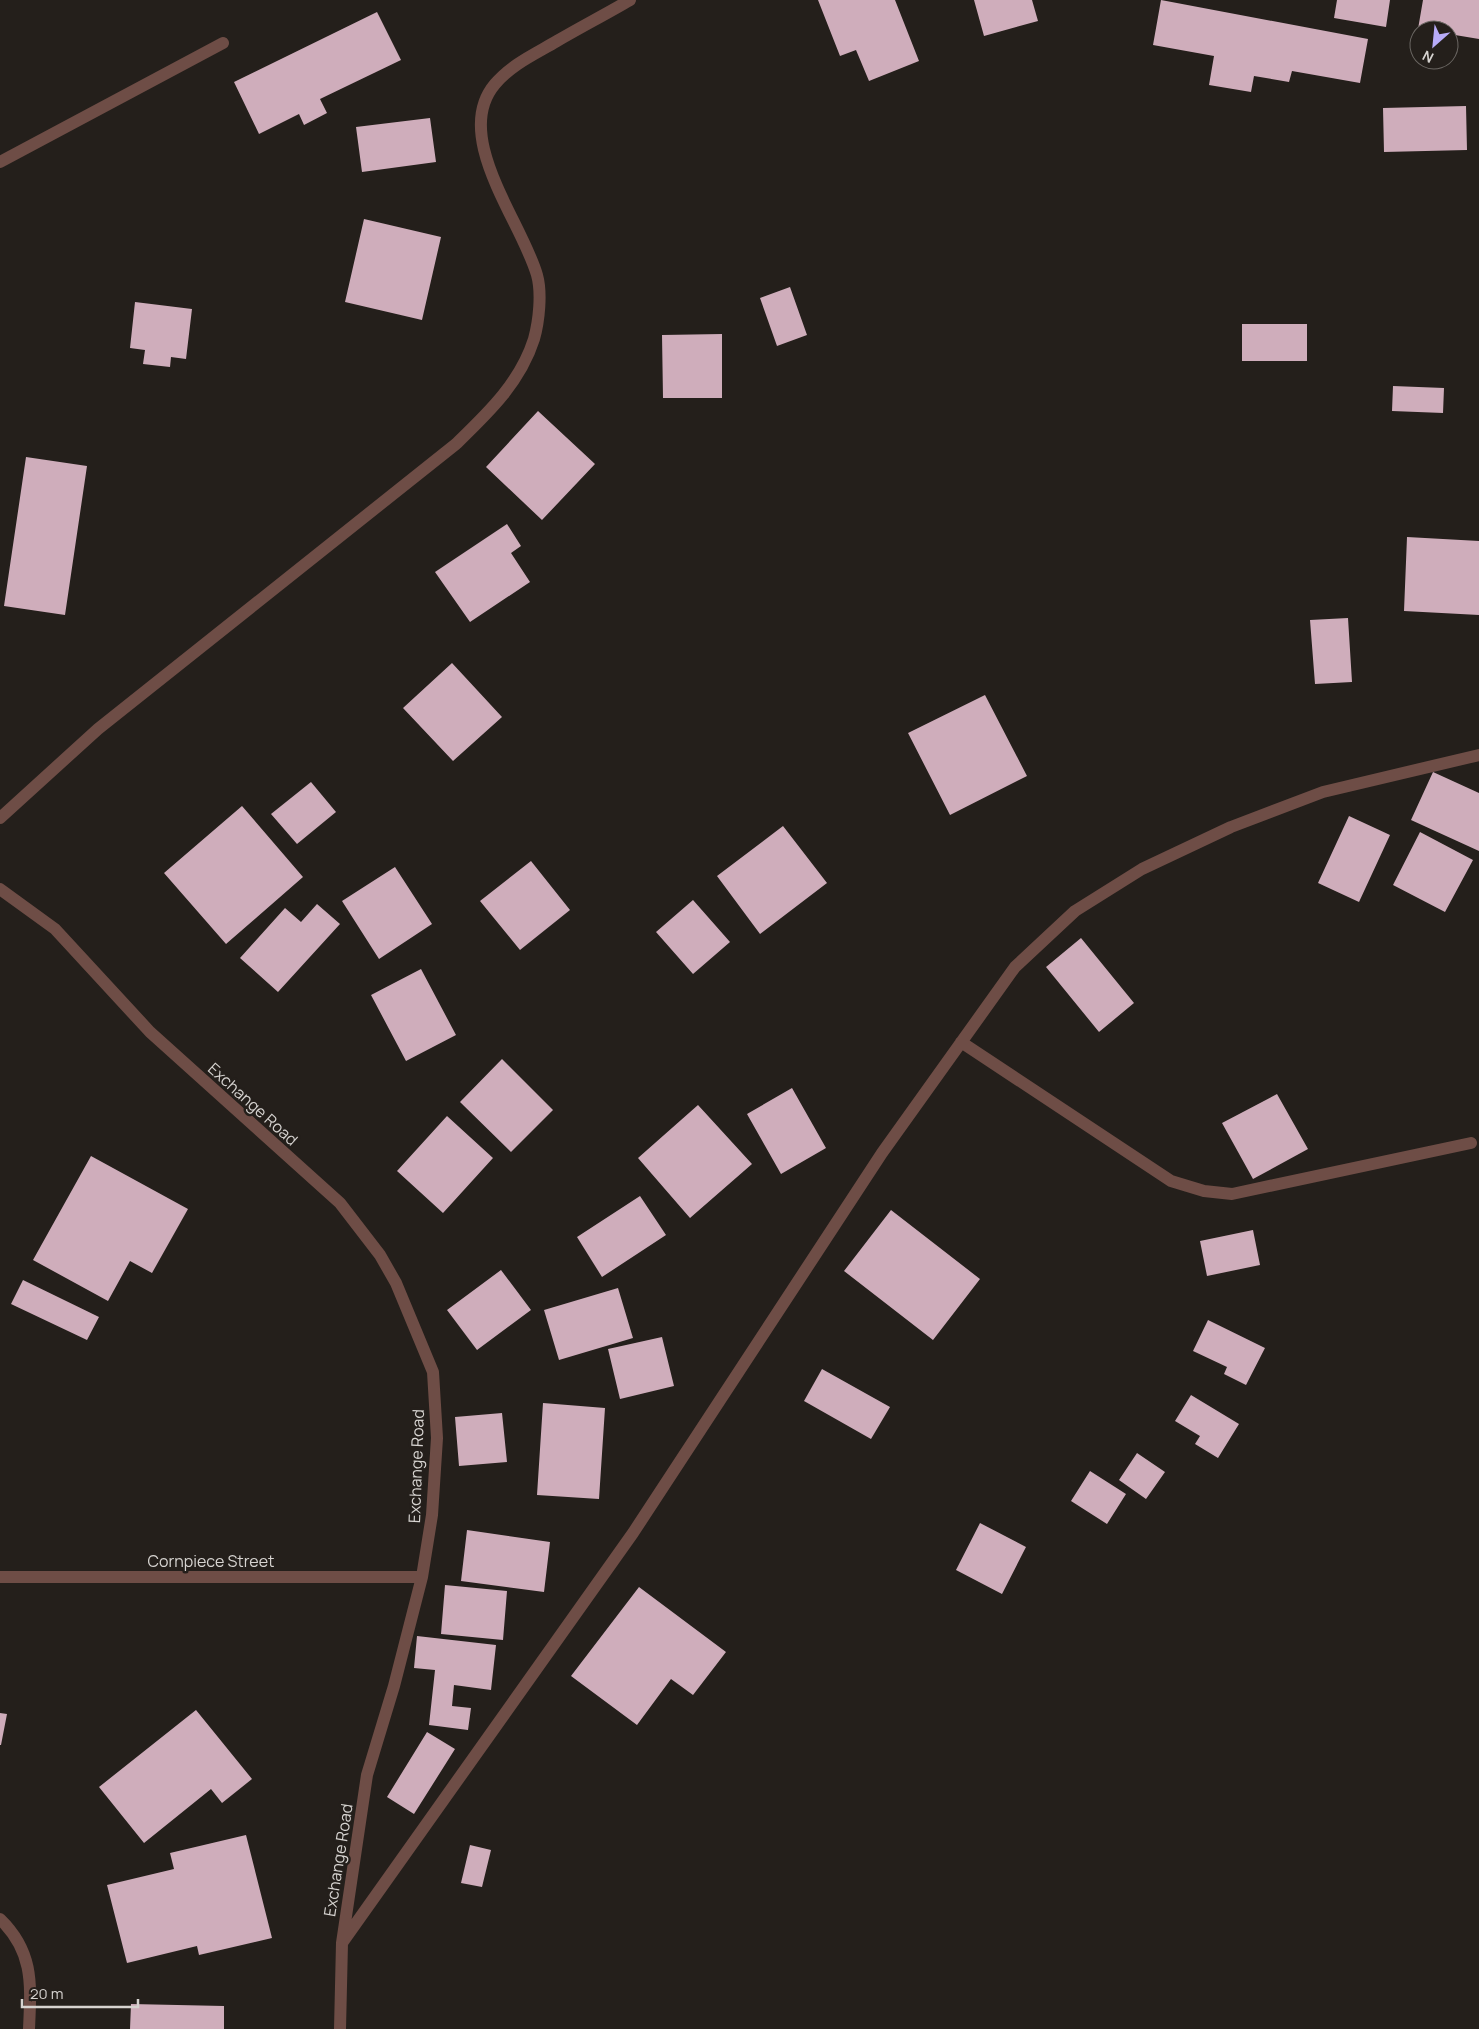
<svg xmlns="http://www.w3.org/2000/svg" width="1479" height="2029" font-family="Manrope,sans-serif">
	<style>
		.building { fill: #cfadbb }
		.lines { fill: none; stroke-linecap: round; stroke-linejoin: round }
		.minor { stroke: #6e4d46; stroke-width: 12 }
		.labels { text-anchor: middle; stroke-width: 5; stroke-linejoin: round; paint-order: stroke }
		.street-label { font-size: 16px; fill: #d6d3d0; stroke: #241f1b }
	</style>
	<rect width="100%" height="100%" fill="#241f1b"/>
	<path class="building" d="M818 0H895L919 61 869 81 856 50 840 56Z
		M974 0H1032L1038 21 984 36Z
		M1161 0 1368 39 1360 83 1292 71 1289 82 1254 76 1251 92 1209 85 1214 56 1153 45Z
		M1337 0H1390L1386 27 1334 18Z
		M1423 0H1479V39L1449 34V30L1418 29Z
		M377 12 401 60 320 99 327 113 304 125 299 114 259 134 234 82Z
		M1466 106 1467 150 1384 152 1383 108Z
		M430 118 436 162 362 172 356 127Z
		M364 219 441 237 422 320 345 302Z
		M790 287 807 335 777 346 760 298Z
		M135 302 192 309 186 359 171 357 170 367 143 364 145 350 130 348Z
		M1242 324H1307V361H1242Z
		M722 334V398H663L662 335Z
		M1393 386 1444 388 1443 413 1392 411Z
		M538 411 595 464 542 520 486 467Z
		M26 457 87 466 65 615 4 606Z
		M507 524 521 546 511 553 530 582 470 622 435 572Z
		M1407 537 1479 541V615L1404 611Z
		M1348 618 1352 682 1315 684 1310 620Z
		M452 663 502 717 453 761 403 708Z
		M985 695 1027 776 950 815 908 733Z
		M1433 772 1479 793V851L1411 820Z
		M311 782 336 812 297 844 271 814Z
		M242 806 303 877 226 944 164 873Z
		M1349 816 1390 835 1359 902 1318 883Z
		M783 826 827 883 760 934 717 876Z
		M1420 832 1473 860 1445 912 1393 885Z
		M531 861 570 910 520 950 480 901Z
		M395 867 432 924 379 959 342 901Z
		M693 900 730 942 693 974 656 932Z
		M317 904 340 924 278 992 240 958 285 908 301 922Z
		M1081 938 1134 1003 1099 1032 1046 967Z
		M421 969 456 1035 406 1061 371 995Z
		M502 1059 553 1110 511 1152 460 1102Z
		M792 1088 826 1148 781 1174 747 1114Z
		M1277 1094 1308 1149 1253 1179 1222 1123Z
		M698 1105 752 1164 690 1218 638 1158Z
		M447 1116 493 1158 443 1213 397 1171Z
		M91 1156 188 1209 152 1273 130 1261 108 1301 33 1260Z
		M640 1196 666 1235 602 1277 577 1237Z
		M891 1210 980 1279 933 1340 844 1271Z
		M1253 1230 1260 1265 1207 1276 1200 1241Z
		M501 1270 531 1310 477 1350 447 1310Z
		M23 1280 99 1317 87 1340 11 1304Z
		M618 1288 633 1338 559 1360 544 1310Z
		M1208 1320 1265 1348 1246 1385 1224 1374 1227 1367 1193 1351Z
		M662 1337 674 1386 620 1399 608 1349Z
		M822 1369 890 1407 871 1439 804 1401Z
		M1191 1395 1239 1424 1218 1458 1195 1444 1200 1436 1175 1421Z
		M543 1403 605 1408 599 1499 537 1495Z
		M502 1413 507 1462 459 1466 455 1417Z
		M1137 1453 1165 1472 1146 1499 1119 1480Z
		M1090 1471 1126 1494 1107 1524 1071 1501Z
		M980 1523 1026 1547 1002 1594 956 1570Z
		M467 1530 550 1542 544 1592 461 1581Z
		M445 1585 507 1591 503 1640 441 1634Z
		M639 1587 726 1652 693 1695 671 1679 637 1725 571 1676Z
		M417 1636 496 1645 491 1690 454 1685 452 1706 471 1708 468 1730 429 1725 435 1670 414 1668Z
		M196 1710 252 1779 222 1803 211 1789 144 1843 99 1787Z
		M0 1713 7 1714 1 1745H0Z
		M427 1732 455 1749 414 1814 387 1797Z
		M246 1835 272 1938 199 1955 197 1946 127 1963 107 1885 174 1869 170 1853Z
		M470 1845 491 1850 482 1887 461 1883Z
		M131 2004 224 2006V2029H130Z"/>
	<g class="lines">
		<path class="minor" d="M0 162 223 43
			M0 818 98 729 456 444C488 413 520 383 534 339 539 321 542 293 537 275 522 222 451 136 495 84 512 64 535 54 557 41 581 27 606 14 630 0
			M0 889 55 929 150 1032 340 1203 380 1255 396 1283 433 1372 437 1438 432 1515 422 1577 394 1686 367 1775 342 1943 340 2029
			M961 1042 1171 1181 1204 1191 1232 1194 1471 1143
			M0 1577H422
			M0 1919C34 1952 31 1984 29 2029
			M342 1943 633 1533 882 1153 1015 967 1075 911 1142 869 1231 827 1323 792 1479 755"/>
	</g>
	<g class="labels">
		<g class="street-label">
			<text transform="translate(253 1104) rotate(42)" y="6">Exchange Road</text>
			<text transform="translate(416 1466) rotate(-88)" y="6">Exchange Road</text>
			<text x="211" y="1567">Cornpiece Street</text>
			<text transform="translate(338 1860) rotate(-81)" y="6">Exchange Road</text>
		</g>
	</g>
	<g transform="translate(1434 45) rotate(207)"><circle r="24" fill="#241f1b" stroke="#6b6763"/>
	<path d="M0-4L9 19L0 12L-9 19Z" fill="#b7abf8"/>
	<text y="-8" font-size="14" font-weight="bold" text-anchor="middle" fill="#d6d3d0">N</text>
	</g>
	<path d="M22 1999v8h116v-8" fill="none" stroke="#d6d3d0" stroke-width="2.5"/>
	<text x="30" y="1999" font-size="15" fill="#d6d3d0" stroke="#241f1b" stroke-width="4" paint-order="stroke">20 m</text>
</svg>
